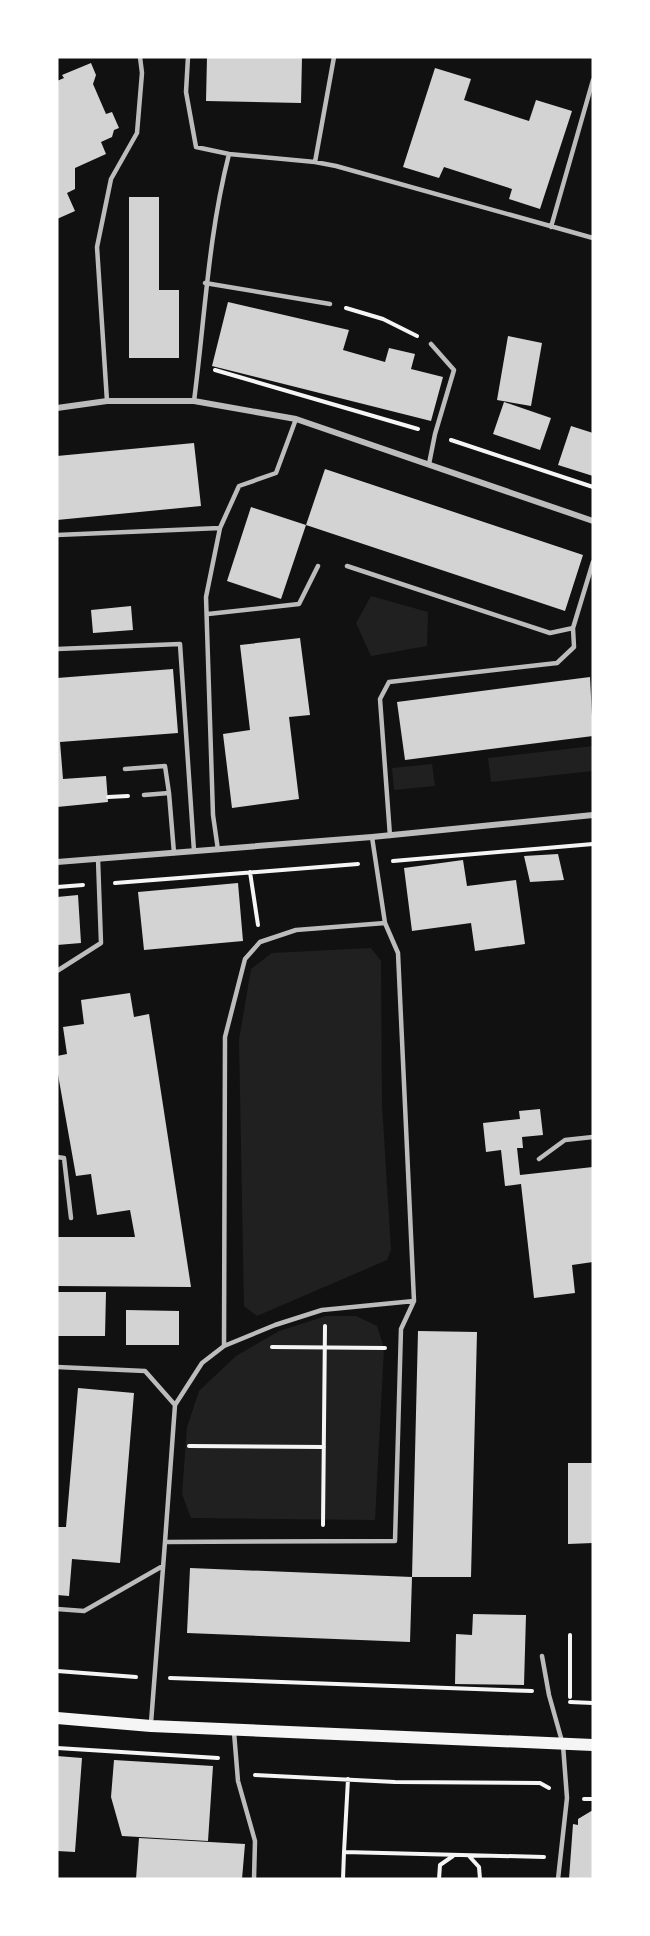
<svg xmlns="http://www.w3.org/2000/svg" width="650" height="1936" font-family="'IBM Plex Sans',sans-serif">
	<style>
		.green { fill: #202020 }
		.building { fill: #d3d3d3 }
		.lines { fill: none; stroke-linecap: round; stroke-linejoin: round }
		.path { stroke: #f5f5f5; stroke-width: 4 }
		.service { stroke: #bcbcbc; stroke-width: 4.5 }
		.minor { stroke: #bcbcbc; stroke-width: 6 }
		.secondary { stroke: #f5f5f5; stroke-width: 12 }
	</style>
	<rect width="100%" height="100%" fill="#111"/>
	<path class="green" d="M371 596 428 612 427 646 371 656 356 623Z
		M593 746V771L491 782 488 758Z
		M432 764 435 786 394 790 392 768Z
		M371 948 381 961 382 1104 391 1250 387 1260 257 1316 244 1306 239 1040 251 969 272 953Z
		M326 1316H356L377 1326 384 1348 375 1520 191 1518 182 1494 187 1427 199 1391 236 1356 279 1331Z"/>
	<path class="building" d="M207 57H302L301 103 206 101Z
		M91 63 96 75 93 84 106 114 112 112 119 128 114 130 112 137 101 142 106 154 75 168V189L67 193 75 211 57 219V81L64 78 62 75Z
		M435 68 471 79 464 100 529 121 536 100 572 111 540 209 509 199 512 189 444 167 439 178 403 167Z
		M129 197H159V290H179V358H129Z
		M228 302 349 330 343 350 385 362 389 348 415 354 411 369 443 377 431 421 212 366Z
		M508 336 542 343 531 406 497 400Z
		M504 402 551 418 540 450 493 434Z
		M571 426 593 433V476L558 465Z
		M194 443 201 506 57 520V456Z
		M325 469 583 555 565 611 306 525 281 599 227 581 251 507 306 525Z
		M131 606 133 630 93 633 91 610Z
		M300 638 310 715 289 717 299 799 232 808 223 734 250 730 240 645Z
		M173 669 178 733 60 742 63 779 106 776 108 802 57 807V678Z
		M590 677 593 736 405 760 397 702Z
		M558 854 564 880 530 882 524 856Z
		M463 860 467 886 516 880 525 944 475 951 471 923 412 931 404 868Z
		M238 883 243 941 144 950 138 892Z
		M78 895 81 943 57 945V897Z
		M130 993 134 1017 149 1014 191 1287 57 1286V1237H135L130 1210 97 1215 91 1174 76 1176 57 1069V1056L67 1054 63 1027 84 1024 81 1000Z
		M540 1109 543 1135 522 1137 523 1148H517L520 1175 593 1167V1262L572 1265 575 1293 534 1298 521 1184 505 1186 501 1150 486 1152 483 1123 520 1119 519 1111Z
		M57 1292H106L105 1336H57Z
		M126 1310 179 1311V1345H126Z
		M418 1331 477 1332 471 1577H412L410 1642 187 1633 190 1568 412 1577Z
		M78 1388 134 1393 120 1563 72 1559 69 1596 57 1595V1527H66Z
		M568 1463H593V1543L568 1544Z
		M473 1614 526 1615 524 1685 455 1684 456 1634 472 1635Z
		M57 1756 82 1758 75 1852 57 1851Z
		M114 1760 213 1766 208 1841 122 1836 111 1797Z
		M593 1810V1879H569L573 1824 578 1825V1819Z
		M139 1838 245 1844 242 1879H136Z"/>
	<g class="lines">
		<path class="path" d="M346 308 383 319 417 336
			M215 370 418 429
			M451 440 593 487
			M108 797 128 796
			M393 861 593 844
			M250 872 258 925
			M115 883 358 864
			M57 887 83 885
			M272 1347 385 1348
			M189 1446 324 1447
			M323 1525 325 1326
			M57 1671 136 1677
			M170 1678 532 1691
			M570 1697V1635
			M570 1702 593 1703
			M57 1748 218 1758
			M255 1775 395 1782 540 1783 549 1788
			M584 1799H593
			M344 1852 348 1779
			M469 1856 479 1867 480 1879
			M343 1879 344 1852 544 1857
			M439 1879 440 1865 453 1856"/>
		<path class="service" d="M188 57 186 92 196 147 229 154
			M315 162 334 57
			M551 227 593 80
			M205 283 330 304
			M107 401 97 247 111 179 137 133 142 73 140 57
			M194 401C205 317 208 237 229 154L315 162 336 166 593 238
			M429 464 435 434 454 370 431 344
			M57 535 220 528
			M347 566 550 633 573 628 593 562
			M208 614 299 604 318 566
			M57 649 180 644 194 851
			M125 769 165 766 169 793
			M144 795 169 793 174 853
			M390 836 380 699 389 682 557 663 574 647 573 628
			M218 850 213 815 206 597 220 528 239 486 276 473 296 419
			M57 971 101 943 98 859
			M57 1157 64 1158 71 1218
			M539 1159 565 1140 593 1137
			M224 1346 225 1037 245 959 260 942 296 930 385 923
			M57 1367 145 1371 175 1405 165 1542
			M175 1405 202 1363 224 1346 275 1325 322 1310 414 1301
			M57 1609 84 1611 161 1567
			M542 1656 549 1695 563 1745 567 1798 558 1879
			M151 1723 165 1542 395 1541 401 1329 414 1301 398 953 385 923 372 837
			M234 1732 238 1781 255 1841 254 1879"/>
		<path class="minor" d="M57 408 107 401H194L296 419 593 521
			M57 862 372 837 593 815"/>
		<path class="secondary" d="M57 1718 151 1726 593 1745"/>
	</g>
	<rect width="650" height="1936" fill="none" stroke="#ffffff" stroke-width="117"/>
</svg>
